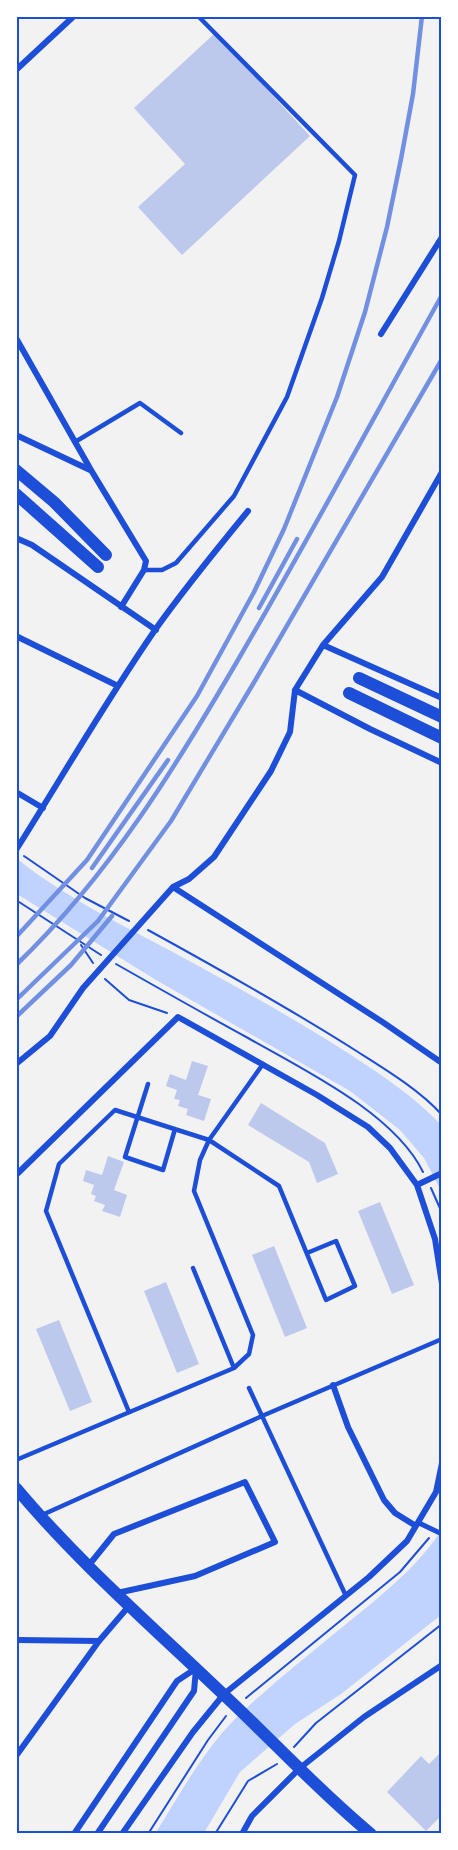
<svg xmlns="http://www.w3.org/2000/svg" width="458" height="1850" font-family="Roboto,sans-serif">
	<style>
		.water { fill: #bfd3fe }
		.building { fill: #bdc9ec }
		.lines { fill: none; stroke-linecap: round; stroke-linejoin: round }
		.path { stroke: #1d4ed8; stroke-width: 2 }
		.service { stroke: #1d4ed8; stroke-width: 4.5 }
		.pedestrian { stroke: #1d4ed8; stroke-width: 5 }
		.minor { stroke: #1d4ed8; stroke-width: 6 }
		.secondary { stroke: #1d4ed8; stroke-width: 12 }
		.rail { stroke: #7290e2; stroke-width: 4.5 }
		.neatline { fill: none; stroke: #1d4ed8; stroke-width: 2 }
	</style>
	<rect width="100%" height="100%" fill="#f2f2f2"/>
	<path class="water" d="M16 858C62 895 116 922 169 950 230 983 292 1017 351 1055 383 1076 415 1097 441 1125V1191L424 1158 400 1130 350 1091 156 980 17 894Z
		M441 1531V1615L341 1694 295 1724 240 1772 204 1833 155 1834C180 1794 203 1751 236 1718 269 1686 305 1658 340 1629 377 1599 414 1571 441 1531Z"/>
	<path class="building" d="M215 33 310 136 182 255 138 207 185 164 134 108Z
		M192 1061 208 1066 198 1095 211 1099 204 1121 186 1115 188 1109 178 1106 180 1100 174 1099 177 1090 166 1086 170 1074 186 1080Z
		M261 1103 325 1143 338 1174 317 1183 309 1162 248 1125Z
		M108 1156 124 1162 114 1190 127 1195 120 1217 102 1211 105 1205 94 1201 96 1196 91 1194 94 1185 83 1181 86 1170 102 1175Z
		M380 1202 414 1285 392 1294 358 1211Z
		M274 1246 307 1328 285 1337 252 1255Z
		M166 1282 199 1364 177 1373 144 1291Z
		M59 1320 92 1402 70 1411 36 1329Z
		M442 1751V1815L426 1831 387 1792 421 1756 429 1764Z"/>
	<g class="lines">
		<path class="path" d="M24 856 85 898 129 921
			M16 900 101 955
			M148 930C219 969 289 1008 358 1052 385 1069 421 1091 442 1115
			M81 945 93 963
			M116 964C160 989 204 1014 248 1038 304 1070 394 1113 423 1172
			M105 979 129 1000 167 1013
			M431 1188 442 1213
			M246 1698 400 1572 429 1538
			M294 1747 316 1723 442 1624
			M148 1834 208 1740 226 1716
			M215 1834 248 1781 277 1764"/>
		<path class="service" d="M75 442 140 403 181 433
			M144 570H162L176 563 234 496 287 397 322 298 339 241 355 175 198 16
			M148 1084 125 1157 163 1170 175 1129
			M193 1268 234 1368
			M249 1388 346 1596
			M129 1412 46 1211 59 1164 115 1110 209 1140 279 1186 326 1300 355 1286 336 1241 307 1253
			M16 1460 234 1368 249 1354 253 1335 194 1191 200 1160 209 1140 263 1064
			M42 1515 262 1416 442 1339"/>
		<path class="pedestrian" d="M419 1523 442 1534"/>
		<path class="minor" d="M16 70 74 16
			M381 334 442 237
			M16 338 91 470 146 561 144 570 121 607
			M16 435 90 470
			M16 538 32 545 156 630
			M16 636 118 686
			M323 645 442 698
			M295 690 370 729 442 763
			M16 792 43 808
			M16 850C62 777 106 701 155 630 184 589 216 550 248 511
			M173 887 384 1023 442 1063
			M16 1064 50 1036 83 988 173 887 189 879 214 857 271 771 290 732 295 690 323 645 382 577 442 472
			M16 1175 178 1017 317 1095 368 1127 390 1148 417 1185 435 1239 442 1284
			M417 1185 442 1173
			M333 1385 348 1427 384 1500 395 1513 416 1526
			M89 1565 114 1534 245 1482 275 1542 195 1576 117 1593
			M16 1640 99 1641
			M16 1756 99 1641 129 1606
			M74 1834 177 1681 195 1669
			M97 1834 194 1691 196 1669
			M122 1834 193 1732 224 1694 369 1577 407 1541 436 1492 442 1463
			M242 1834 252 1816 300 1768 364 1717 442 1665"/>
		<path class="secondary" d="M16 470 54 502 106 555
			M16 494 98 567
			M359 678 442 717
			M349 693 442 738
			M16 1488C79 1563 154 1628 224 1695 273 1741 319 1791 371 1834"/>
		<path class="rail" d="M259 608 297 539
			M92 868 168 760
			M16 937 87 860 197 696 254 592 284 529 337 397 365 312 387 227 401 159 413 94 422 16
			M16 965C110 875 177 765 242 653 311 535 375 415 442 295
			M16 1000 98 921 171 821 256 679 442 359
			M16 1017 71 965 112 916"/>
	</g>
	<rect width="458" height="1850" fill="none" stroke="#ffffff" stroke-width="36"/>
	<rect x="18" y="18" width="422" height="1814" class="neatline"/>
</svg>
